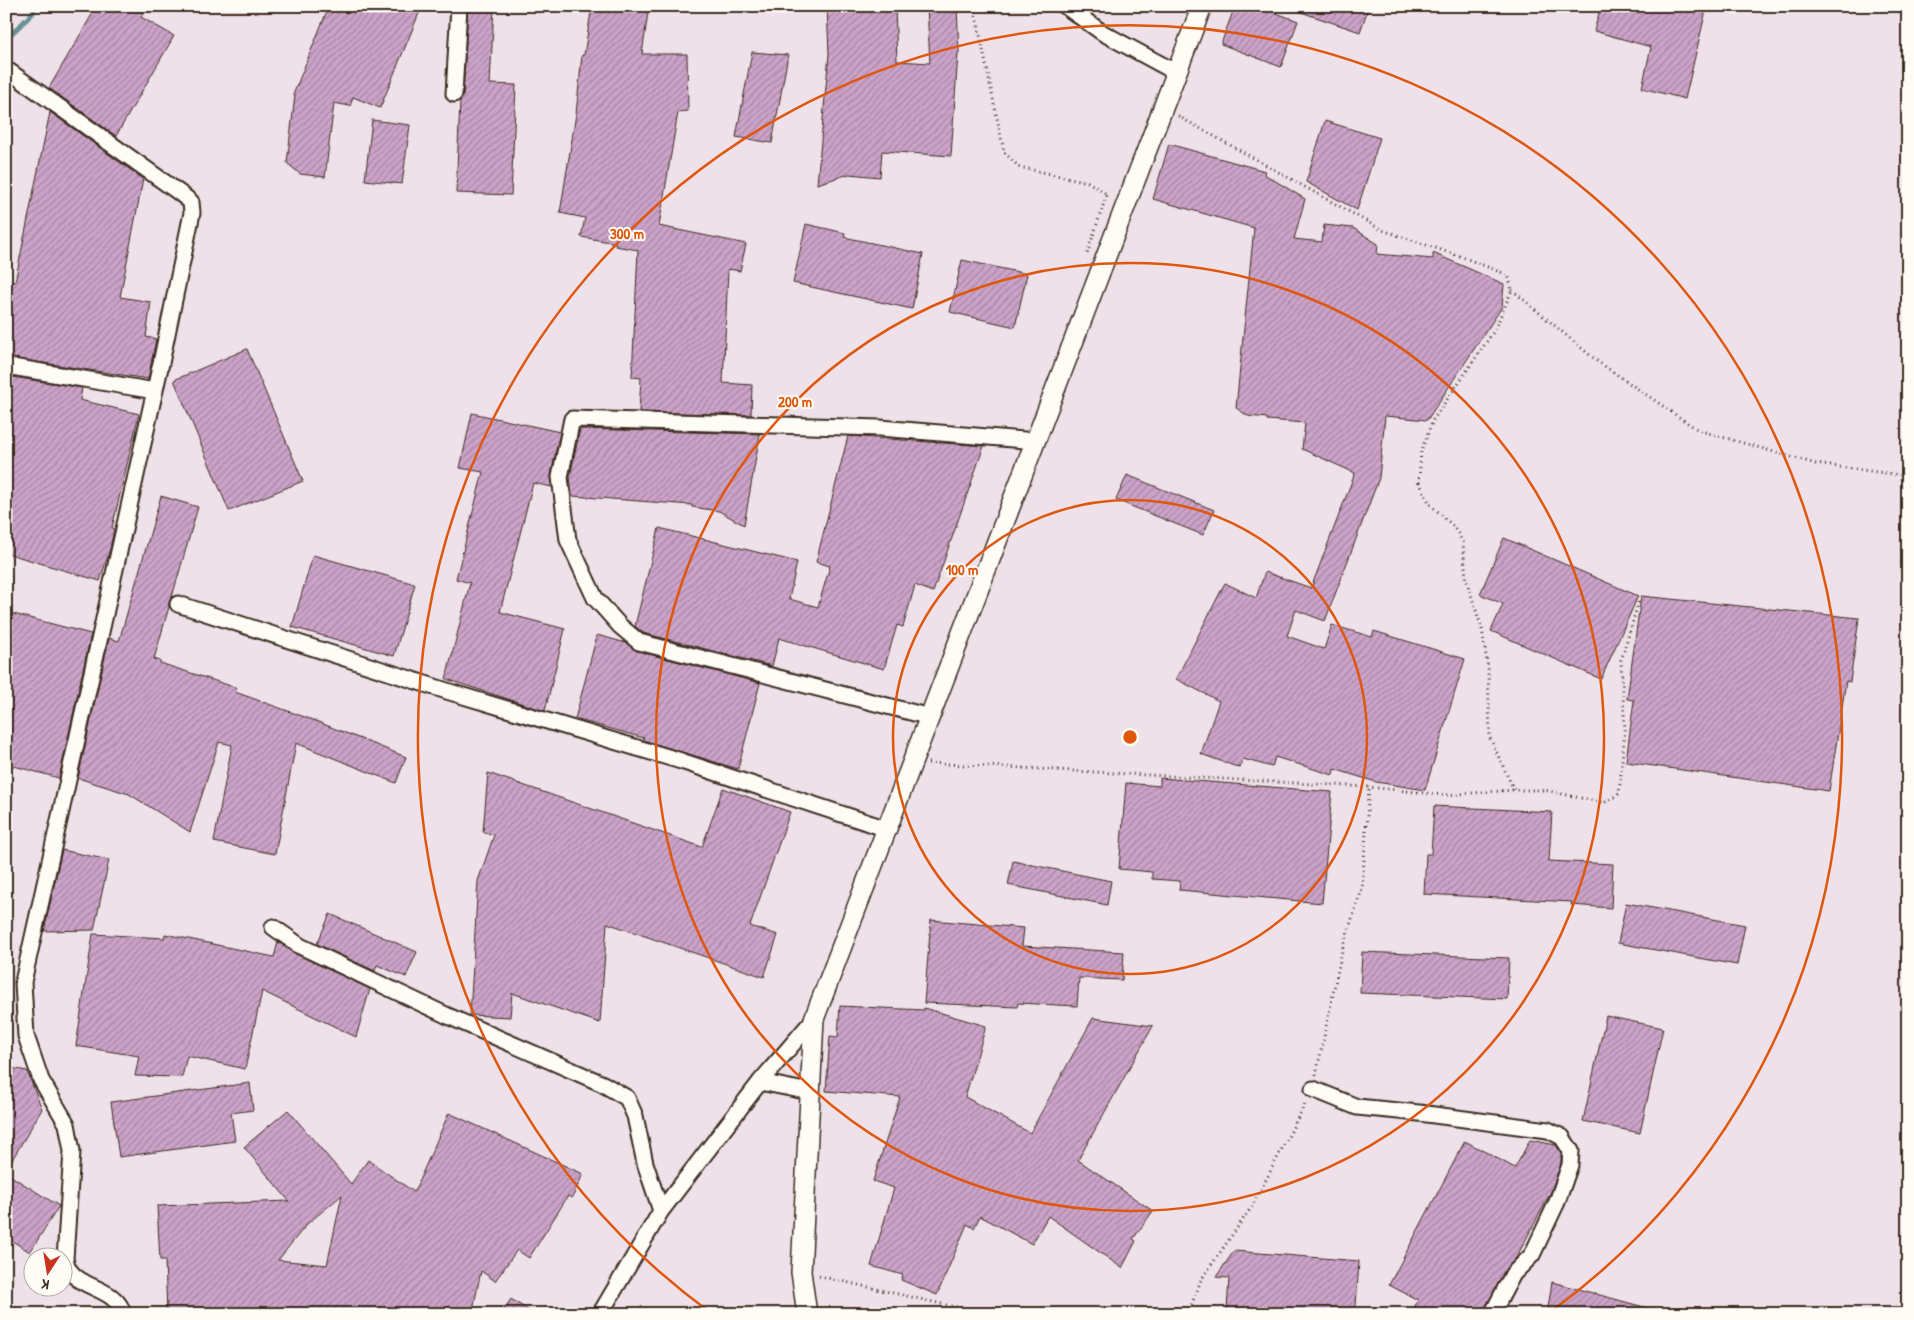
<svg xmlns="http://www.w3.org/2000/svg" width="1914" height="1320" font-family="'Patrick Hand',sans-serif">
	<style>
		.lines { fill: none; stroke-linecap: round; stroke-linejoin: round }
		.stream { stroke: #699195; stroke-width: 5 }
		.building { fill: url(#building-hatch); stroke: #3b2a1e; fill-rule: evenodd }
		.minor-casing { stroke: #3b2a1e; stroke-width: 19 }
		.tertiary-casing { stroke: #3b2a1e; stroke-width: 22 }
		.path { stroke: #3b2a1e; stroke-width: 3; stroke-dasharray: 1 4; stroke-linecap: butt }
		.minor { stroke: #fdfcf7; stroke-width: 15 }
		.tertiary { stroke: #fdfcf7; stroke-width: 19 }
		.ring { fill: none; stroke: #df570d; stroke-width: 2.5 }
		.centre { fill: #df570d; stroke: #fdfcf7; stroke-width: 2.5 }
		.ring-label { font-size: 15px; text-anchor: middle; font-weight: bold; fill: #df570d; stroke: #fdfcf7; stroke-width: 4; stroke-linejoin: round; paint-order: stroke }
	</style>
	<defs>
		<pattern id="building-hatch" width="6" height="6" patternUnits="userSpaceOnUse" patternTransform="scale(1.25)"><rect width="6" height="6" fill="#cca3c9"/><path d="M-1 1l2-2M0 6l6-6M5 7l2-2" fill="none" stroke="#a785a3"/></pattern>
	</defs>
	<rect width="100%" height="100%" fill="#eee1e9"/>
	<filter id="ink" filterUnits="userSpaceOnUse"><feTurbulence type="fractalNoise" baseFrequency=".02" numOctaves="2"/><feDisplacementMap in="SourceGraphic" scale="10" xChannelSelector="R" yChannelSelector="G"/><feConvolveMatrix kernelMatrix="1 2 1 2 8 2 1 2 1" color-interpolation-filters="sRGB"/></filter>
	<g filter="url(#ink)">
		<g class="lines">
			<path class="stream" d="M6 39 33 13 34 6"/>
		</g>
		<path class="building" d="M97 6H131L143 13 141 17 174 36 116 136 49 88Z
			M329 6H422L380 108 353 97 350 106 334 103 325 177 300 174 287 163 295 95H293Z
			M468 6H494L490 84 516 85 511 195 456 193 460 101 463 95Z
			M592 6H649L642 54H687L688 111 678 112 659 226 746 244 740 271 728 269 723 383 752 385 751 415 639 412 641 378 632 377 638 250 615 246 616 243 581 237 585 218 560 213 576 114 582 55H584Z
			M827 6H895L897 61 930 63 927 6H957L959 53H958L951 156 882 151 880 177 849 174 817 184 829 54Z
			M1235 6H1257L1298 21 1281 67 1221 44Z
			M1290 6H1369L1360 32 1289 8Z
			M1601 6H1707L1685 99 1642 88 1651 47 1594 31Z
			M752 52 788 55 772 143 736 137Z
			M50 112 143 179 120 297 151 302 146 337 156 339 148 379 6 357V281L15 282Z
			M372 120 410 125 402 184 365 180Z
			M1325 121 1380 138 1357 210 1306 182Z
			M1169 144 1265 171 1264 174 1305 199 1294 239 1322 242 1324 225 1353 228 1378 244 1377 254 1433 259V253L1504 284 1502 307 1427 420 1385 416 1379 478 1325 621 1296 610 1287 636 1324 649 1332 625 1372 637 1374 631 1465 659 1425 790 1376 782 1334 769 1333 775 1275 757 1272 767 1243 759 1240 768 1201 754 1219 701 1176 679 1225 583 1256 598 1265 572 1311 588 1355 473 1302 449 1305 423 1267 420V418L1248 416 1236 408 1254 228 1153 199Z
			M806 224 845 233 844 237 923 254 912 309 793 283Z
			M962 260 1027 274 1015 327 950 312Z
			M247 349 303 481 229 511 174 380Z
			M6 376 82 388 80 400 139 414 112 528 114 529 110 549 100 581 6 553Z
			M472 413 560 432 551 475 552 487 533 483 500 612 565 629 545 711 446 679 470 583 456 579 483 472 460 468Z
			M580 429 760 434 744 525 719 511 692 507V505L572 496 570 477Z
			M848 436 984 446 933 592 915 585 903 627 897 625 884 669 779 638 772 666 643 633 635 626 659 528 797 562 789 599 818 607 830 566 816 562Z
			M1127 475 1214 510 1203 535 1116 500Z
			M161 496 198 507 172 597 169 602V607L154 659 160 661V663L237 688 235 692 313 720 406 757 396 783 296 743 275 854 214 842 232 745 219 742 190 832 129 794 78 778 109 638 119 641Z
			M1504 538 1638 596 1601 679 1491 631 1503 604 1480 594Z
			M313 555 415 584 394 656 292 627Z
			M1641 596 1859 618 1850 682 1846 681 1829 791 1626 762 1634 700 1627 699Z
			M6 612 91 634 59 778 6 764Z
			M597 635 626 643 637 651 760 683 738 769 643 740 644 738 575 719Z
			M488 773 702 847 723 788 790 812 750 926 778 935 764 977 607 923 600 1023 512 993 510 1017 470 1015 478 881 494 835 483 832Z
			M1160 778 1332 792 1322 903 1179 890 1180 881 1152 879V872L1119 869 1126 783 1160 786Z
			M1434 806 1552 812 1549 861 1613 864 1611 908 1571 905 1572 902 1424 894 1426 854H1431Z
			M62 850 109 860 94 930 44 931Z
			M1013 861 1111 881 1107 905 1008 885Z
			M1626 903 1745 925 1737 965 1618 943Z
			M330 914 417 952 406 977 377 965 375 971 317 944Z
			M931 920 1024 928 1022 946 1124 952 1122 980 1079 978 1077 1006 1018 1003 1017 1007 924 1003Z
			M93 934 164 938 165 934 274 957 278 942 296 954 370 989 356 1037 262 991 245 1069 187 1056 182 1077 135 1076 139 1056 76 1046Z
			M1362 952 1509 958 1507 999 1360 993Z
			M840 1006 924 1010V1008L986 1026 965 1097 1030 1133 1093 1018 1153 1026 1078 1160 1153 1211 1133 1239 1136 1241 1122 1268 1048 1216 1032 1244 980 1216 974 1228 967 1224 937 1295 901 1280 903 1275 871 1266 894 1188 873 1181 900 1097 826 1091 830 1036 838 1037Z
			M1606 1016 1663 1028 1640 1133 1583 1121Z
			M6 1067 27 1071 42 1109 6 1170Z
			M250 1083 253 1110 231 1113 235 1141 119 1157 111 1102Z
			M288 1110 351 1184 368 1160 414 1192 449 1113 583 1174 572 1198 568 1196 529 1258 517 1250 495 1281 481 1271 472 1314H167L165 1260H160L157 1206 289 1201 244 1147ZM342 1195 327 1265 278 1260 307 1224Z
			M1530 1140 1556 1145 1561 1153V1164L1550 1194 1516 1258 1505 1270 1483 1314H1411L1418 1300 1389 1285 1465 1141 1515 1168Z
			M6 1173 59 1206 30 1252 6 1237Z
			M1234 1251 1359 1261 1356 1306 1349 1314H1278L1227 1310 1229 1278 1216 1277Z
			M1552 1282 1655 1310 1654 1314H1547Z
			M511 1299 534 1314H501Z"/>
		<g class="lines">
			<defs>
				<path id="minor" d="M1065 6 1103 33 1177 73
					M6 69 181 194 191 202 192 213 161 363 23 982 26 1036 41 1080 67 1124 72 1151 65 1259C66 1262 67 1267 69 1270 83 1290 117 1288 123 1314
					M454 94 459 6
					M6 366 155 391
					M178 604 450 692 681 761 887 829
					M930 717 639 642 620 626 595 598 568 540 560 477 572 419 880 428 1036 441
					M273 927 300 946 448 1016 603 1084 627 1098 635 1116 645 1163 661 1211
					M760 1082 810 1092
					M1313 1089 1357 1107 1419 1113 1548 1130 1562 1137 1571 1151 1570 1165 1557 1202 1532 1255 1513 1274 1492 1314
					M600 1314 661 1211 760 1082 814 1019"/>
				<path id="tertiary" d="M807 1314 801 1272 814 1019 1202 6"/>
			</defs>
			<use href="#minor" class="minor-casing"/>
			<use href="#tertiary" class="tertiary-casing"/>
			<path class="path" d="M974 6 1004 152 1019 167 1088 182 1107 194 1086 257
				M1178 116 1382 230 1465 258 1508 275 1512 290 1494 331 1433 420 1421 451 1419 482 1430 504 1454 527 1463 542 1466 579 1482 629 1488 669 1490 738 1514 790
				M1512 290 1597 361 1698 430 1816 464 1908 476
				M928 763 1369 787 1444 795 1514 790H1544L1604 803 1619 794 1625 730 1621 660 1639 601
				M1316 1075 1343 946 1362 889 1369 787
				M819 1276 986 1314
				M1188 1314 1201 1280 1253 1205 1306 1102"/>
			<use href="#minor" class="minor"/>
			<use href="#tertiary" class="tertiary"/>
		</g>
	</g>
	<g class="ring">
		<circle cx="1130" cy="737" r="237"/>
		<circle cx="1130" cy="737" r="474"/>
		<path d="M711 1313A712 712 0 1 1 1549 1313"/>
	</g>
	<circle cx="1130" cy="737" r="8" class="centre"/>
	<g class="ring-label">
		<text x="627" y="239">300 m</text>
		<text x="795" y="407">200 m</text>
		<text x="962" y="575">100 m</text>
	</g>
	<rect width="1914" height="1320" fill="none" stroke="#fdfcf7" stroke-width="25"/>
	<rect x="12" y="12" width="1889" height="1295" fill="none" stroke="#3b2a1e" stroke-width="2" filter="url(#ink)"/>
	<g transform="translate(48 1272) rotate(192)"><circle r="24" fill="#fdfcf7" stroke="#afa8a0"/>
	<path d="M0-4L9 19L0 12L-9 19Z" fill="#c8321e"/>
	<text y="-8" font-size="14" font-weight="bold" text-anchor="middle" fill="#3b2a1e">K</text>
	</g>
</svg>
